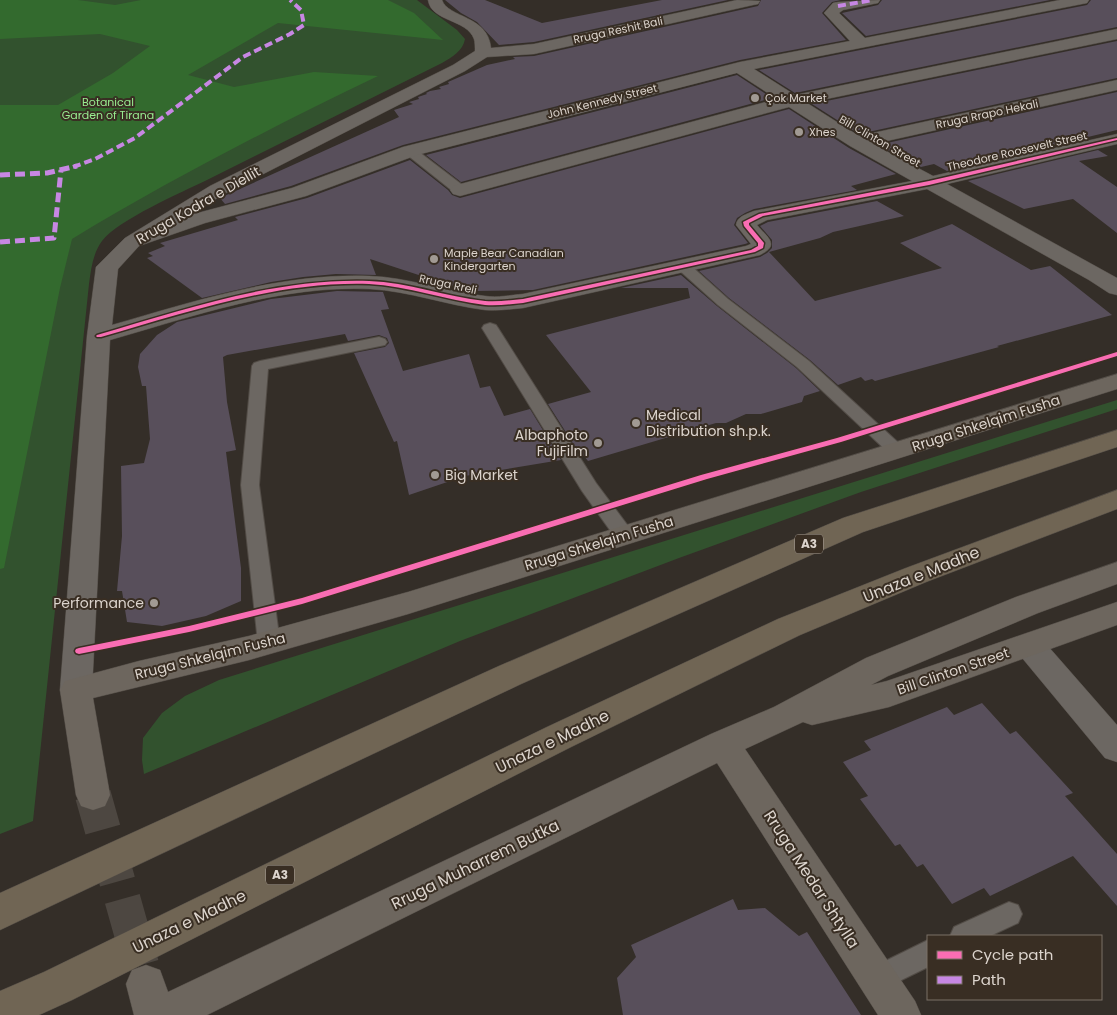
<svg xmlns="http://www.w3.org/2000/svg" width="1117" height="1015" font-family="Poppins,sans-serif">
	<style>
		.green { fill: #32522e }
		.forest { fill: #336a2e }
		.building { fill: #584f5b }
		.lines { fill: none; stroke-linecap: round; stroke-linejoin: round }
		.secondary-tunnel { stroke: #4d4741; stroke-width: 36; stroke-dasharray: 36 18; stroke-linecap: butt }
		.lane-casing { stroke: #524c46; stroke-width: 2 }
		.street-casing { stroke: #524c46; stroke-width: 1 }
		.secondary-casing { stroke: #524c46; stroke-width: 1 }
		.highway-casing { stroke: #524c46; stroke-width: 1 }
		.lane { fill: #6c6762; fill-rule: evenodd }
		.street { fill: #6c6762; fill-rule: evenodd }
		.secondary { fill: #6d665e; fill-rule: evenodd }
		.highway { fill: #706554; fill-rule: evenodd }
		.quiet-far1 { stroke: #c787e3; stroke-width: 4; stroke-dasharray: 8 4; stroke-linecap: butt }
		.quiet { stroke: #c787e3; stroke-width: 5; stroke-dasharray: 10 5; stroke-linecap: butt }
		.cycleway-casing { stroke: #392e23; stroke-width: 3 }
		.cycleway { fill: #f96db3; fill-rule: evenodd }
		.poi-dot { fill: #a19a93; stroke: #392e23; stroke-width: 2 }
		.labels { text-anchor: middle; stroke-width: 4; stroke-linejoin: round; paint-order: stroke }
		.far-street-label { font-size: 11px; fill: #dcd4cd; stroke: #392e23 }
		.far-poi-label { font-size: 11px; fill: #dcd4cd; stroke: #392e23; text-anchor: start }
		.far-park-label { font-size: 11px; fill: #99ee91; stroke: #392e23 }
		.shield { fill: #392e23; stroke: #aba29a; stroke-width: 1 }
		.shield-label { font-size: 12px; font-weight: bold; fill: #dcd4cd }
		.street-label { font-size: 14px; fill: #dcd4cd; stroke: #392e23 }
		.poi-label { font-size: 14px; fill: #dcd4cd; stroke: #392e23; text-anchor: start }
		.near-street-label { font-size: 16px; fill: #dcd4cd; stroke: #392e23 }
	</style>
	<rect width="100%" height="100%" fill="#342e28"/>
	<path class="green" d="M0 0H417L457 30 465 39C463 51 452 57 442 63 364 102 285 141 207 180 182 192 118 220 102 241 93 253 91 269 89 284L33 821 0 834Z
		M1117 400V409L861 492 679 558 460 641 144 774 142 760 143 738 162 713 185 696 219 680Z"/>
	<path class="forest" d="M0 0H78L115 5 141 0H388L414 13 443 40 278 23 188 75 234 87 314 72 378 76C274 126 171 179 72 239L60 288 4 568 0 569V105H58L113 73 150 46 100 34 0 39Z"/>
	<path class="building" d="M445 0H485L542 23 662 0H728L534 42 499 45 477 22 461 13Z
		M761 0H841L832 2 822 13 846 40 740 60 403 145 291 186 225 204 220 198 399 117 394 110 413 104 409 102 419 99 418 97 427 94 426 93 430 91 441 89 439 87 449 84 448 82 487 65 515 59 513 57 534 56 758 6Z
		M882 0H1050L866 36 842 13 878 5Z
		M1091 0H1117V27L795 93 759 70 1087 5Z
		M1117 41V78L859 134 812 104Z
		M737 75 772 98 461 182 426 155Z
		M1117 92V130L947 171 934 164 921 167 878 145Z
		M789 109 849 148 896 174 851 186 857 190 754 209 745 213 737 218 734 225 748 243 745 244 533 290 475 291 446 284 370 259 376 275 336 274 303 277 271 282 202 298 147 258 153 256 148 253 165 246 160 243 238 220 235 217 307 198 410 160 448 190 452 195 460 198Z
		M1098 150 1108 156 1079 161 1117 187V233L1073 199 1024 209 968 181Z
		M877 201 904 216 833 232 820 238 769 252 815 301 942 268 900 243 952 224 1031 270 1050 266 1112 315 997 346 999 347 875 381 872 379 865 381 861 377 838 385 810 360 729 298 699 271 760 257 767 253 772 248V240L760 226 768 222Z
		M681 275 717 306 796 368 820 391 804 396 802 402 761 414H746L726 423H716L588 461 584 456H581L548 404 591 392 546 335 690 298 688 288H621Z
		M337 291 383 292 389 309 381 310 403 371 469 354 480 388 490 386 504 416 530 409 561 460 465 476 409 495 397 441 394 442 354 353 385 347 389 343 387 338 379 335 348 341 345 334 227 355 223 357 227 402 236 450 226 452 241 568V601L206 616 162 626 127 622 122 591H117L122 536 121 466 144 463 150 439 146 386H142L138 367 140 354 157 335 177 322 271 299Z
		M982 703 1010 734 1016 731 1073 793 1065 796 1117 854V906L1073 856 990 896 984 888 952 904 923 864 917 867 900 844 895 846 860 799 868 796 843 762 871 750 864 741 947 707 954 715Z
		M733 899 738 910 765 908 799 936 807 932 861 1015H623L617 978 636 957 631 945Z"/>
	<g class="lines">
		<path class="secondary-tunnel" d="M93 795 141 965"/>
		<defs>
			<path id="lane" d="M410 147 414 148 465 187 467 190 465 193H455L406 154 404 151Z
				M684 263 689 264 728 299 809 361 903 447 906 451 903 455 897 457 891 455 797 367 718 305 679 270 677 267 679 264Z
				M490 323 496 325 498 328 596 483 631 530 634 535 631 540 624 542 617 540 582 491 482 328 484 325Z
				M379 337 385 339 387 342 385 345 268 369 259 485 280 643 276 649 269 651 262 649 258 643 241 485 252 366 254 363 260 361Z
				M1009 902 1018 905 1022 914 1018 923 990 936H950L954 927Z
				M928 940V967L877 992 867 988 864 979 867 970Z"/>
			<path id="street" d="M428 0H442C448 18 488 15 491 48L534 44 737 0 760 1 758 4 753 5 534 54 487 57 465 71 224 194 190 215 292 188 403 147 740 62 850 41 824 13 833 3 838 2 880 0 878 3 843 10 839 13 865 38 1060 0H1089L1087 3 1082 4 754 69 795 95 1117 29V39L807 103 859 136 1117 80V90L873 144 933 176 1117 134V144L947 184 1117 278V295L1109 293 1089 280 927 189 767 220 757 225C767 237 781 245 760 255L523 308C511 309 498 311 485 310 446 305 409 291 370 289 281 285 194 316 110 340L92 690 87 699 76 703 65 699 60 690 87 336 96 267 125 238 210 186 453 65 475 51C475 48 475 42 474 39 467 19 431 22 428 0ZM737 73 777 99 453 186 450 190 453 194 460 196 789 107 850 146 912 181 754 211C747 214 737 216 736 225L751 244 746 246 523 294C510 295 498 298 485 296 446 292 408 277 369 276 281 273 195 301 112 325L118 269 139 246 205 223 306 196 417 155Z
				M1029 633 1040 637 1117 725V762L1105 758 1018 653 1013 645 1018 637Z"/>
			<path id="secondary" d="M1117 374V389L408 614 249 660 93 698 110 795 105 806 93 810 81 806 76 795 60 690 65 681 139 661 249 636 408 592Z
				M1117 562V584L1038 613 888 676 871 685 887 681 1117 602V625L889 707 812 725 803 722 745 749 915 1001 921 1015H878L717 763 207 1015H134L126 984 132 970 146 965 160 970 168 992 711 734 774 707 866 658 1016 597Z"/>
			<path id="highway" d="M1117 430V447L863 532 521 684 0 930V893L499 666 843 518Z
				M1117 490V509L926 582 800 635 571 747 72 1000 39 1015H0V991L44 972 547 727 778 619 906 568Z"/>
		</defs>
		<use href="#lane" class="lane-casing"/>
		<use href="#street" class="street-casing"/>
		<use href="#secondary" class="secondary-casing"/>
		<use href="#highway" class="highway-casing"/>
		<use href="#lane" class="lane"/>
		<use href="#street" class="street"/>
		<use href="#secondary" class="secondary"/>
		<use href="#highway" class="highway"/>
		<path class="quiet-far1" d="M838 6 873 0
			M73 167 95 159 135 138 243 57 290 34 304 25 301 10 290 0"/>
		<path class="quiet" d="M0 175 47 173 77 166
			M0 242 54 238 61 170"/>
		<defs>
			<path id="cycleway" d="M1117 138V140L929 185 763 216 749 223V225L764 243 763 248 755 252 523 303C510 304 498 306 485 305 446 300 408 286 369 284 278 281 188 312 101 337H97L96 336 97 335C185 309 276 278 369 281 408 282 446 297 485 301 498 302 510 300 523 299L751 250 758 246V243L744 226 743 222 759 214 929 181Z
				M1117 352V356L841 442 707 479 302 604 189 632 79 654 76 653 75 651 76 649 79 648 189 626 302 598 701 475 837 438Z"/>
		</defs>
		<use href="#cycleway" class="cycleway-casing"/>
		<use href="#cycleway" class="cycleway"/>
	</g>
	<g class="poi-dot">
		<circle cx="755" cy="98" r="5"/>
		<circle cx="799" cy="132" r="5"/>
		<circle cx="434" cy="259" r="5"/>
		<circle cx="636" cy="423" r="5"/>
		<circle cx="598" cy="443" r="5"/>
		<circle cx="435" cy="475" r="5"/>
		<circle cx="154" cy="603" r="5"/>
	</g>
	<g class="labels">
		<g class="far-street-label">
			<text transform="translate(618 30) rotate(-12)" y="4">Rruga Reshit Bali</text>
			<text transform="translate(602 101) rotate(-14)" y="4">John Kennedy Street</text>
			<text transform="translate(987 114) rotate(-12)" y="4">Rruga Rrapo Hekali</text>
			<text transform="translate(880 141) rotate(30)" y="4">Bill Clinton Street</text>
			<text transform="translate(1017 151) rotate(-13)" y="4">Theodore Roosevelt Street</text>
			<text transform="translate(448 284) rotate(12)" y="4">Rruga Rreli</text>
		</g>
		<g class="far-poi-label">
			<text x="765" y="102">Çok Market</text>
			<text x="809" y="136">Xhes</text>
			<text x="444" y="257">Maple Bear Canadian<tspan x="444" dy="13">Kindergarten</tspan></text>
		</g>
		<g class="far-park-label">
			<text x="108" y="106">Botanical<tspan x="108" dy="13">Garden of Tirana</tspan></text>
		</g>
		<g class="shield">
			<rect x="795" y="534.5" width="28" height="19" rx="4"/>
			<rect x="266" y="865.5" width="28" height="19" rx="4"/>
		</g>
		<g class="shield-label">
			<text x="809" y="548">A3</text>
			<text x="280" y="879">A3</text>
		</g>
		<g class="street-label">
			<text transform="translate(198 205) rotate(-30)" y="5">Rruga Kodra e Diellit</text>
			<text transform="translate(986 423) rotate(-18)" y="5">Rruga Shkelqim Fusha</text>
			<text transform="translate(599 543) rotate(-17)" y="5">Rruga Shkelqim Fusha</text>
			<text transform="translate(210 656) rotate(-14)" y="5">Rruga Shkelqim Fusha</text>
			<text transform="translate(953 671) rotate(-19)" y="5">Bill Clinton Street</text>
		</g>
		<g class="poi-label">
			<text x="646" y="420">Medical<tspan x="646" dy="16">Distribution sh.p.k.</tspan></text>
			<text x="588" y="440" text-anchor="end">Albaphoto<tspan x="588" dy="16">FujiFilm</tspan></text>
			<text x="445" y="480">Big Market</text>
			<text x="144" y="608" text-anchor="end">Performance</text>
		</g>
		<g class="near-street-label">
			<text transform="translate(921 574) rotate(-22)" y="6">Unaza e Madhe</text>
			<text transform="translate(552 741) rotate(-26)" y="6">Unaza e Madhe</text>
			<text transform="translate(475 864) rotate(-26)" y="6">Rruga Muharrem Butka</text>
			<text transform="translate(812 879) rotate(57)" y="6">Rruga Medar Shtylla</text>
			<text transform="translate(189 921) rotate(-26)" y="6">Unaza e Madhe</text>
		</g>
	</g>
	<rect x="927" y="935" width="175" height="65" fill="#392e23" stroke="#7a7067"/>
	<rect x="937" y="951" width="25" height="8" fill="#f96db3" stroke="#7a7067"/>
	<text x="972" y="960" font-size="15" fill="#dcd4cd">Cycle path</text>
	<rect x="937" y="976" width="25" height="8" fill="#c787e3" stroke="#7a7067"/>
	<text x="972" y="985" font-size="15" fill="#dcd4cd">Path</text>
</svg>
